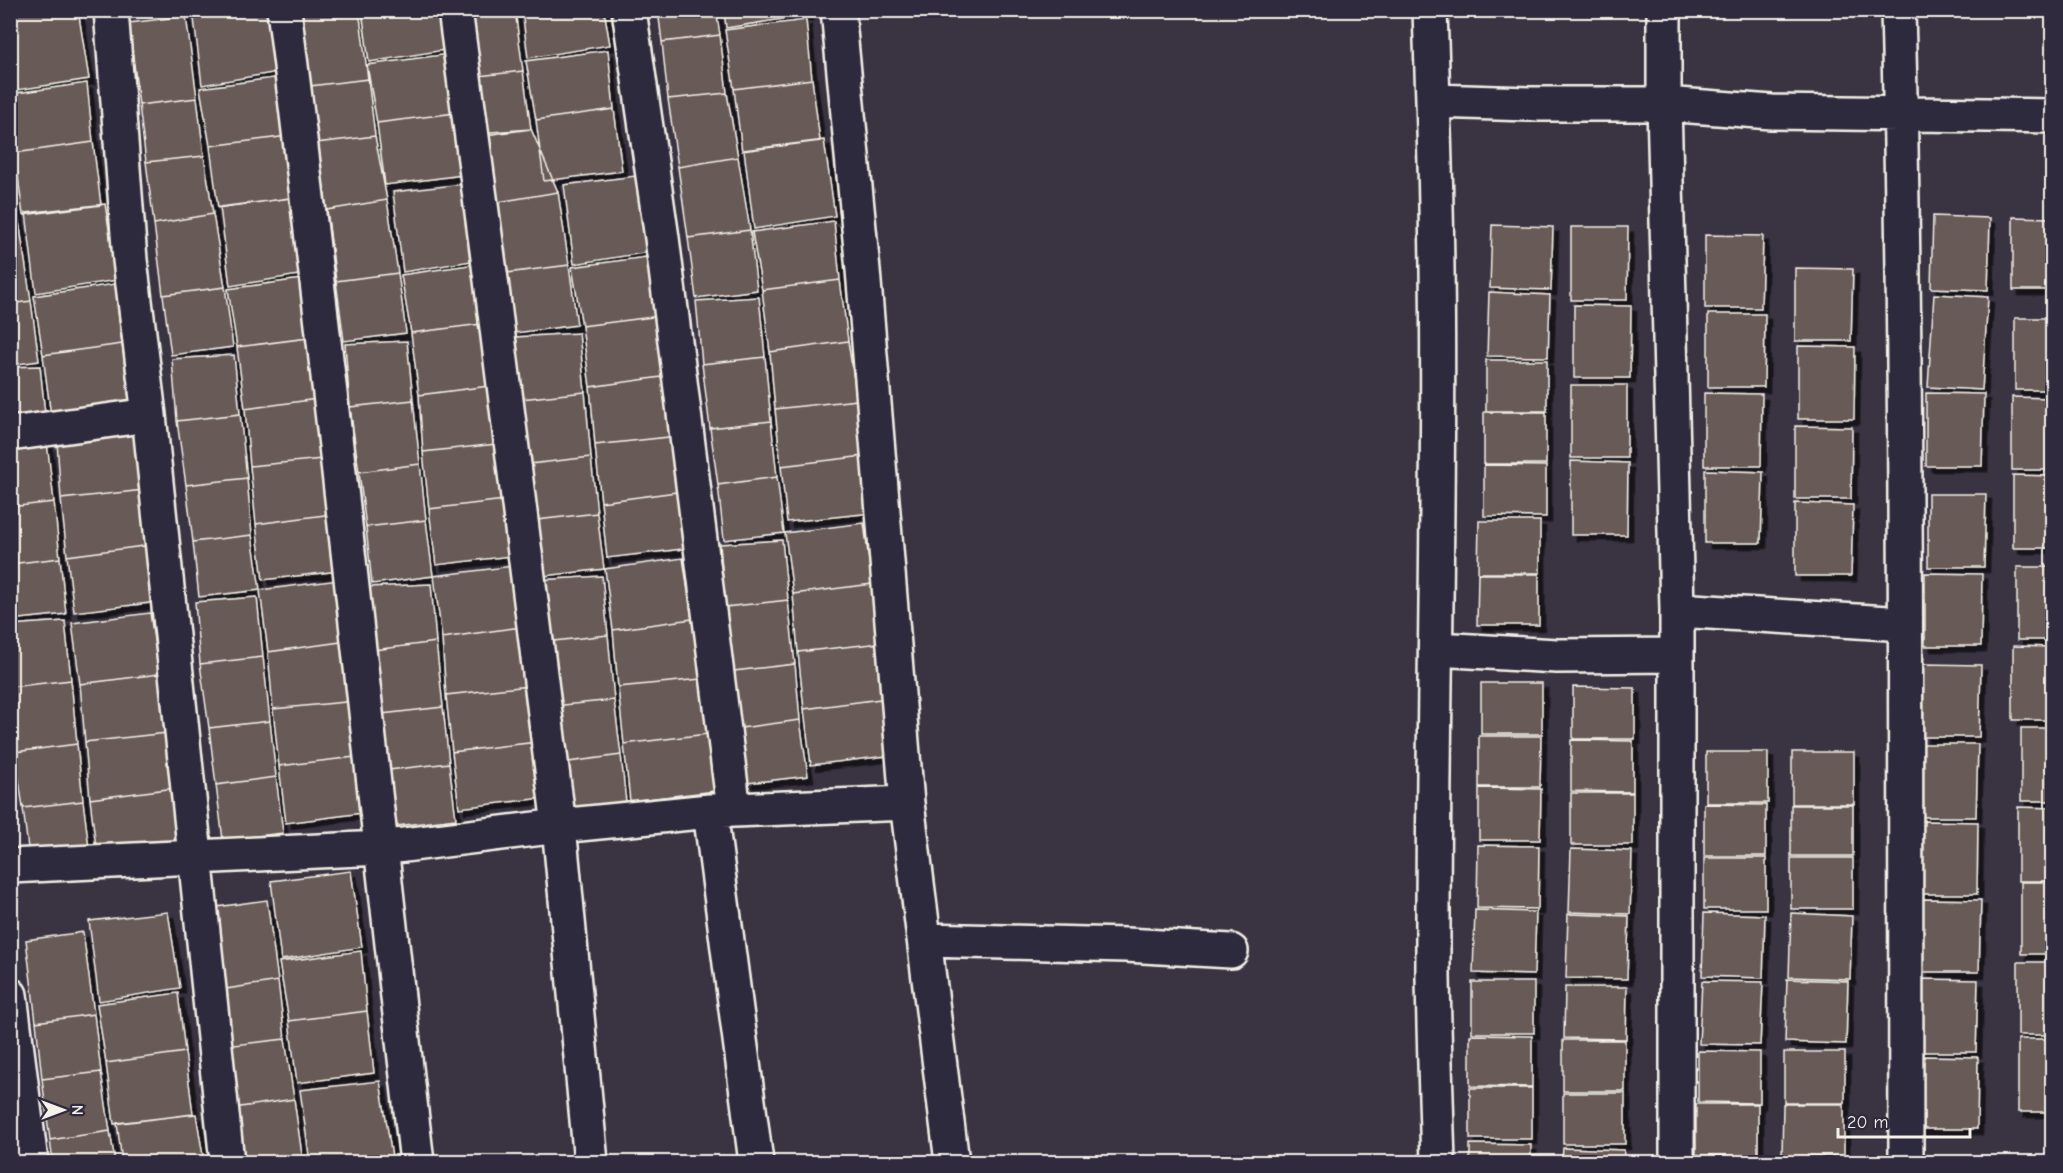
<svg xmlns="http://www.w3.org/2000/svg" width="2063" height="1173" font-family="'Comic Neue',sans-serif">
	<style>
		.building { fill: #685a56; stroke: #f4f1e8; stroke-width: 1.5; filter: url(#shadow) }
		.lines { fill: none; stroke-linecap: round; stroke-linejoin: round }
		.street-casing { stroke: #f4f1e8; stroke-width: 38 }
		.street { stroke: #2f2a3d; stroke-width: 33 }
	</style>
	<defs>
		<filter id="shadow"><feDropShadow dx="5.5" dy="5.5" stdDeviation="0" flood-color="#0009"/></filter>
	</defs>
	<rect width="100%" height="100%" fill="#3a3442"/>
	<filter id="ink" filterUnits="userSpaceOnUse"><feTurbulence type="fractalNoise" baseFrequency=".0167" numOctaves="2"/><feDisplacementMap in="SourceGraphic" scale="12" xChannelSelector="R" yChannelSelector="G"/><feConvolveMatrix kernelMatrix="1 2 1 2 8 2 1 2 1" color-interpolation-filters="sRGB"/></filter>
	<g filter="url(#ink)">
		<path class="building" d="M78 10 89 79 10 91V11Z
			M193 10H274L284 71 202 85Z
			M300 10H359L368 79 310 86Z
			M362 10H445L451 49 369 62Z
			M458 10H515L523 71 469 77Z
			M522 10H604L610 45 528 58Z
			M658 10H716L720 35 662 42Z
			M724 10H807L808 15 726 28Z
			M186 16 197 98 139 105 129 23Z
			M806 20 812 79 734 89 725 30Z
			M720 35 727 93 668 99 662 42Z
			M608 50 614 109 536 120 526 61Z
			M449 54 455 113 377 123 367 65Z
			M523 71 531 129 478 133 469 77Z
			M281 77 288 136 210 146 200 88Z
			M368 79 375 136 316 143 310 86Z
			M812 79 820 141 742 151 734 89Z
			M87 83 93 142 15 153 10 122V94Z
			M727 93 738 157 678 167 668 99Z
			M197 98 204 156 146 162 139 105Z
			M614 109 622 171 544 181 536 120Z
			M455 113 463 175 385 185 377 123Z
			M531 129 558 192 498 202 478 136Z
			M288 136 296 197 218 208 210 146Z
			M375 136 387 200 327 210 316 143Z
			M824 140 835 216 754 229 744 150Z
			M93 142 101 205 23 215 15 153Z
			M204 156 213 214 154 224 146 162Z
			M738 157 750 230 688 238 678 167Z
			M10 169 20 228 10 229Z
			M644 175 656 251 574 264 564 185Z
			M473 183 484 259 403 272 393 192Z
			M558 192 569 265 507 273 498 202Z
			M300 197 311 273 230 286 220 207Z
			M387 200 398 273 336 281 327 210Z
			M105 204 117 280 36 293 26 213Z
			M213 214 225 287 163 295 154 224Z
			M1933 216 1990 218 1988 290 1931 288Z
			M2013 217 2052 218V290H2013Z
			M834 221 840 280 762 290 752 232Z
			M1492 225 1553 227 1551 290 1490 288Z
			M1571 227H1628L1627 300H1571Z
			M20 228 31 301 10 304V229Z
			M750 230 757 290 696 298 688 238Z
			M1705 235 1763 236 1761 308H1705Z
			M654 256 660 316 582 326 572 267Z
			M483 263 489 323 411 333 401 275Z
			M569 265 577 325 515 333 507 273Z
			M1795 268 1853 269 1851 341H1795Z
			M398 273 406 333 344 341 336 281Z
			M309 278 316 337 237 347 228 289Z
			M840 280 848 341 770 352 762 290Z
			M115 284 122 344 43 355 34 296Z
			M225 287 233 347 171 355 163 295Z
			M1489 292 1550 295 1548 357 1487 356Z
			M1934 294 1988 297 1982 390 1928 387Z
			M759 297 765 357 702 364 696 301Z
			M31 301 39 361 10 365V304Z
			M1574 305 1631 306 1630 378H1574Z
			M1708 314H1765L1764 387H1708Z
			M660 316 668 376 590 387 582 326Z
			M2015 318H2052V390H2015Z
			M489 323 497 385 419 395 411 333Z
			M579 333 585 392 521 399 516 337Z
			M316 337 324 398 245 409 237 347Z
			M407 341 413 400 350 407 345 344Z
			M848 341 857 400 775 409 770 352Z
			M122 344 130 406 51 416 43 355Z
			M1798 346 1855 347 1854 419H1798Z
			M234 355 240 414 177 421 172 359Z
			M765 357 771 421 710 428 702 364Z
			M1486 360H1547V411H1486Z
			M40 366 46 424 10 428V367Z
			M668 376 678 436 595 445 590 387Z
			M497 385 506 443 423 452 419 395Z
			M1571 385H1627V458H1571Z
			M585 392 591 457 530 464 521 399Z
			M1704 393 1762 394 1761 466H1704Z
			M1926 393 1984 394 1982 466H1926Z
			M2012 397 2052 398V470H2012Z
			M324 398 333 458 250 466 245 409Z
			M413 400 420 464 359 472 350 407Z
			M857 400 864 456 781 466 775 409Z
			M1484 412H1546V464H1484Z
			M240 414 247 478 186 485 177 421Z
			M771 421 777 477 718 485 710 428Z
			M1795 426 1852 427 1851 499H1795Z
			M135 431 144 490 61 499 57 442Z
			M46 434 54 502 10 507V438Z
			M678 436 684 491 601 502 595 445Z
			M506 443 513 499 429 509 423 452Z
			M864 456 872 513 787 522 781 466Z
			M591 457 597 513 537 520 530 464Z
			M333 458 340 513 256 524 250 466Z
			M1571 461 1628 463 1627 535H1571Z
			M420 464 426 520 366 527 359 472Z
			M1484 465 1546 466V517L1484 516Z
			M1705 470 1763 472 1761 543H1705Z
			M2013 475 2052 476V548H2013Z
			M777 477 784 533 724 540 718 485Z
			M247 478 252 535 193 542 186 485Z
			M144 490 151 545 67 556 61 499Z
			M684 491 691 548 607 558 601 502Z
			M1928 494H1986L1984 567H1928Z
			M513 499 520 555 436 565 429 509Z
			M54 502 60 558 10 564V507Z
			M1795 503 1853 505 1851 576H1795Z
			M340 513 347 570 263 580 256 524Z
			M597 513 604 569 544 576 537 520Z
			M426 520 433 576 372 584 366 527Z
			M1479 521H1540V573H1478Z
			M864 523 872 584 793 594 785 533Z
			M252 535 260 590 199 597 193 542Z
			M782 540 788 600 725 607 720 544Z
			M151 545 158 602 74 612 67 556Z
			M60 558 66 614 10 620V564Z
			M683 558 692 619 613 630 605 569Z
			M513 566 521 627 442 638 434 576Z
			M2017 567H2052V640H2017Z
			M1925 573 1982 574 1981 646H1925Z
			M1478 574H1539V625H1477Z
			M602 576 608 635 545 642 539 580Z
			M339 580 348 641 268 652 260 590Z
			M431 584 436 642 374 650 369 587Z
			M872 584 881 643 798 652 793 594Z
			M257 597 263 657 200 664 195 602Z
			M788 600 795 664 734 671 725 607Z
			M150 613 159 674 80 684 72 623Z
			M692 619 701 679 618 687 613 630Z
			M65 621 71 680 10 687V625Z
			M521 627 529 686 446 695 442 638Z
			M608 635 614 700 553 706 545 642Z
			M348 641 356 701 273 709 268 652Z
			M436 642 443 707 382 714 374 650Z
			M881 643 888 698 804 709 798 652Z
			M2013 646 2052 647V720H2013Z
			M263 657 270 721 209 728 200 664Z
			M795 664 800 720 741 728 734 671Z
			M1923 664 1981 665 1979 737H1923Z
			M159 674 167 733 85 742 80 684Z
			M701 679 707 734 624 744 618 687Z
			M71 680 77 744 15 752 10 712V687Z
			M1481 683H1542V734H1481Z
			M529 686 537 742 452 752 446 695Z
			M1573 687 1635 688V739H1573Z
			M888 698 895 755 811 765 804 709Z
			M614 700 621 755 561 763 553 706Z
			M356 701 363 756 279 766 273 709Z
			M443 707 449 763 389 770 382 714Z
			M800 720 808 776 747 783 741 728Z
			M270 721 276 777 216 785 209 728Z
			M2021 728H2052V801H2021Z
			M167 733 175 788 90 799 85 742Z
			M707 734 715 791 630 801 624 744Z
			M1479 736H1541L1540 787H1479Z
			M1571 740 1633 741V792L1571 791Z
			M537 742 543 798 459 808 452 752Z
			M77 744 83 801 23 808 15 752Z
			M1920 744H1978L1976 817H1920Z
			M1706 752H1768V803H1706Z
			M1792 752H1854V804H1792Z
			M621 755 627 812 567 819 561 763Z
			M363 756 370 812 286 823 279 766Z
			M449 763 456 819 396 826 389 770Z
			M276 777 283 833 223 840 216 785Z
			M175 788 181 845 97 855 90 799Z
			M1479 788 1541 789 1540 840H1479Z
			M1571 793H1633V845H1571Z
			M83 801 90 856 30 864 23 808Z
			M1704 804 1766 805V856H1704Z
			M1791 805H1853V856H1791Z
			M2018 807 2052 808V881H2018Z
			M1920 821 1978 822 1977 894H1920Z
			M1478 845 1539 846 1538 909 1477 908Z
			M1571 849 1632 851 1630 914 1569 912Z
			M1704 858H1766V909H1704Z
			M1791 858H1853V909H1791Z
			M351 871 362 947 281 960 271 881Z
			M2021 882H2052V954H2021Z
			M1923 899 1981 900 1979 972H1923Z
			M267 900 278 981 220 990 210 908Z
			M1475 910 1536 912 1534 975 1473 973Z
			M168 912 180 988 99 1001 89 921Z
			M1704 913 1765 915 1763 978 1702 976Z
			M1791 913 1852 916 1850 979 1789 977Z
			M1568 914 1629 916 1627 979 1566 978Z
			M83 932 94 1014 36 1022 26 940Z
			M361 951 367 1011 289 1021 279 962Z
			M2018 962H2052V1035H2018Z
			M1787 979 1848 981 1846 1044 1785 1042Z
			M1920 979 1978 980 1976 1052H1920Z
			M278 981 285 1039 226 1046 220 990Z
			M1702 981 1763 982 1760 1045 1699 1044Z
			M1472 982H1534V1033H1472Z
			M1565 987H1627L1626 1039 1564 1038Z
			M178 993 185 1052 106 1063 97 1004Z
			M367 1011 374 1073 297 1083 289 1021Z
			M94 1014 101 1072 42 1079 36 1022Z
			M1470 1035 1532 1036V1087L1470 1086Z
			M285 1039 294 1099 234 1108 226 1046Z
			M2018 1039H2052V1112H2018Z
			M1563 1040H1625V1091H1563Z
			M1698 1051 1760 1052V1103L1698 1102Z
			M185 1052 193 1114 114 1124 106 1063Z
			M1784 1052H1845V1103H1784Z
			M1920 1056 1978 1057 1977 1129H1920Z
			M101 1072 110 1131 50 1140 42 1079Z
			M380 1081 392 1157 356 1162H310L300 1090Z
			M1470 1088H1532V1139H1470Z
			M1563 1093H1625V1144H1563Z
			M294 1099 303 1162H241L234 1108Z
			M1696 1104H1758V1156L1696 1155Z
			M1783 1104H1844V1156H1782Z
			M196 1114 204 1162H122L117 1123Z
			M10 1117 20 1162H10Z
			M110 1131 115 1162H53L50 1140Z
			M1470 1144 1531 1145V1162H1470Z
			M1563 1148 1624 1150 1623 1162H1562Z
			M1696 1157H1758V1162H1696Z
			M1783 1157 1844 1158V1162H1783Z"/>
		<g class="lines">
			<defs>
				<path id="street" d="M111 10 130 260 149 415 227 1162
					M284 10C333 394 372 779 417 1162
					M455 10 491 280 559 826 591 1162
					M629 10 662 238 734 810
					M838 10 863 270 907 803 952 1162
					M1430 10 1433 101
					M1664 10V104L1677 610V1162
					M1898 10C1908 394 1905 779 1906 1162
					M10 434 149 415
					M1677 610 1905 624
					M1437 649 1557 656 1677 655
					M710 811 756 1162
					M10 866 380 848 559 826 710 811 907 803
					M925 940 1126 945 1231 951
					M10 995 31 1162
					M1438 1162C1436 1100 1434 1038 1433 976 1432 684 1444 392 1433 101L1529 104H1664L1772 112 2052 116"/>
			</defs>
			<use href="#street" class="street-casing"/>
			<use href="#street" class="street"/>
		</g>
	</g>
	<rect width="2063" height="1173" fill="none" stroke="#2f2a3d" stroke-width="36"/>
	<rect x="18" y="18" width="2027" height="1137" fill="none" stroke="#f4f1e8" stroke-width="2" filter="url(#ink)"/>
	<g transform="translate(63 1110) rotate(90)" stroke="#2f2a3d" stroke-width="4.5" paint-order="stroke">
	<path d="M0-4.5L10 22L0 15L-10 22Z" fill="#f4f1e8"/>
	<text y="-9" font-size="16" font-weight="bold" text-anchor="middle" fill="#f4f1e8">N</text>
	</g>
	<path d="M1838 1128v9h132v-9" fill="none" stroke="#f4f1e8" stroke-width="3"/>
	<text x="1847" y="1128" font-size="18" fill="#f4f1e8" stroke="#2f2a3d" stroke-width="4.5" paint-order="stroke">20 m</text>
</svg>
